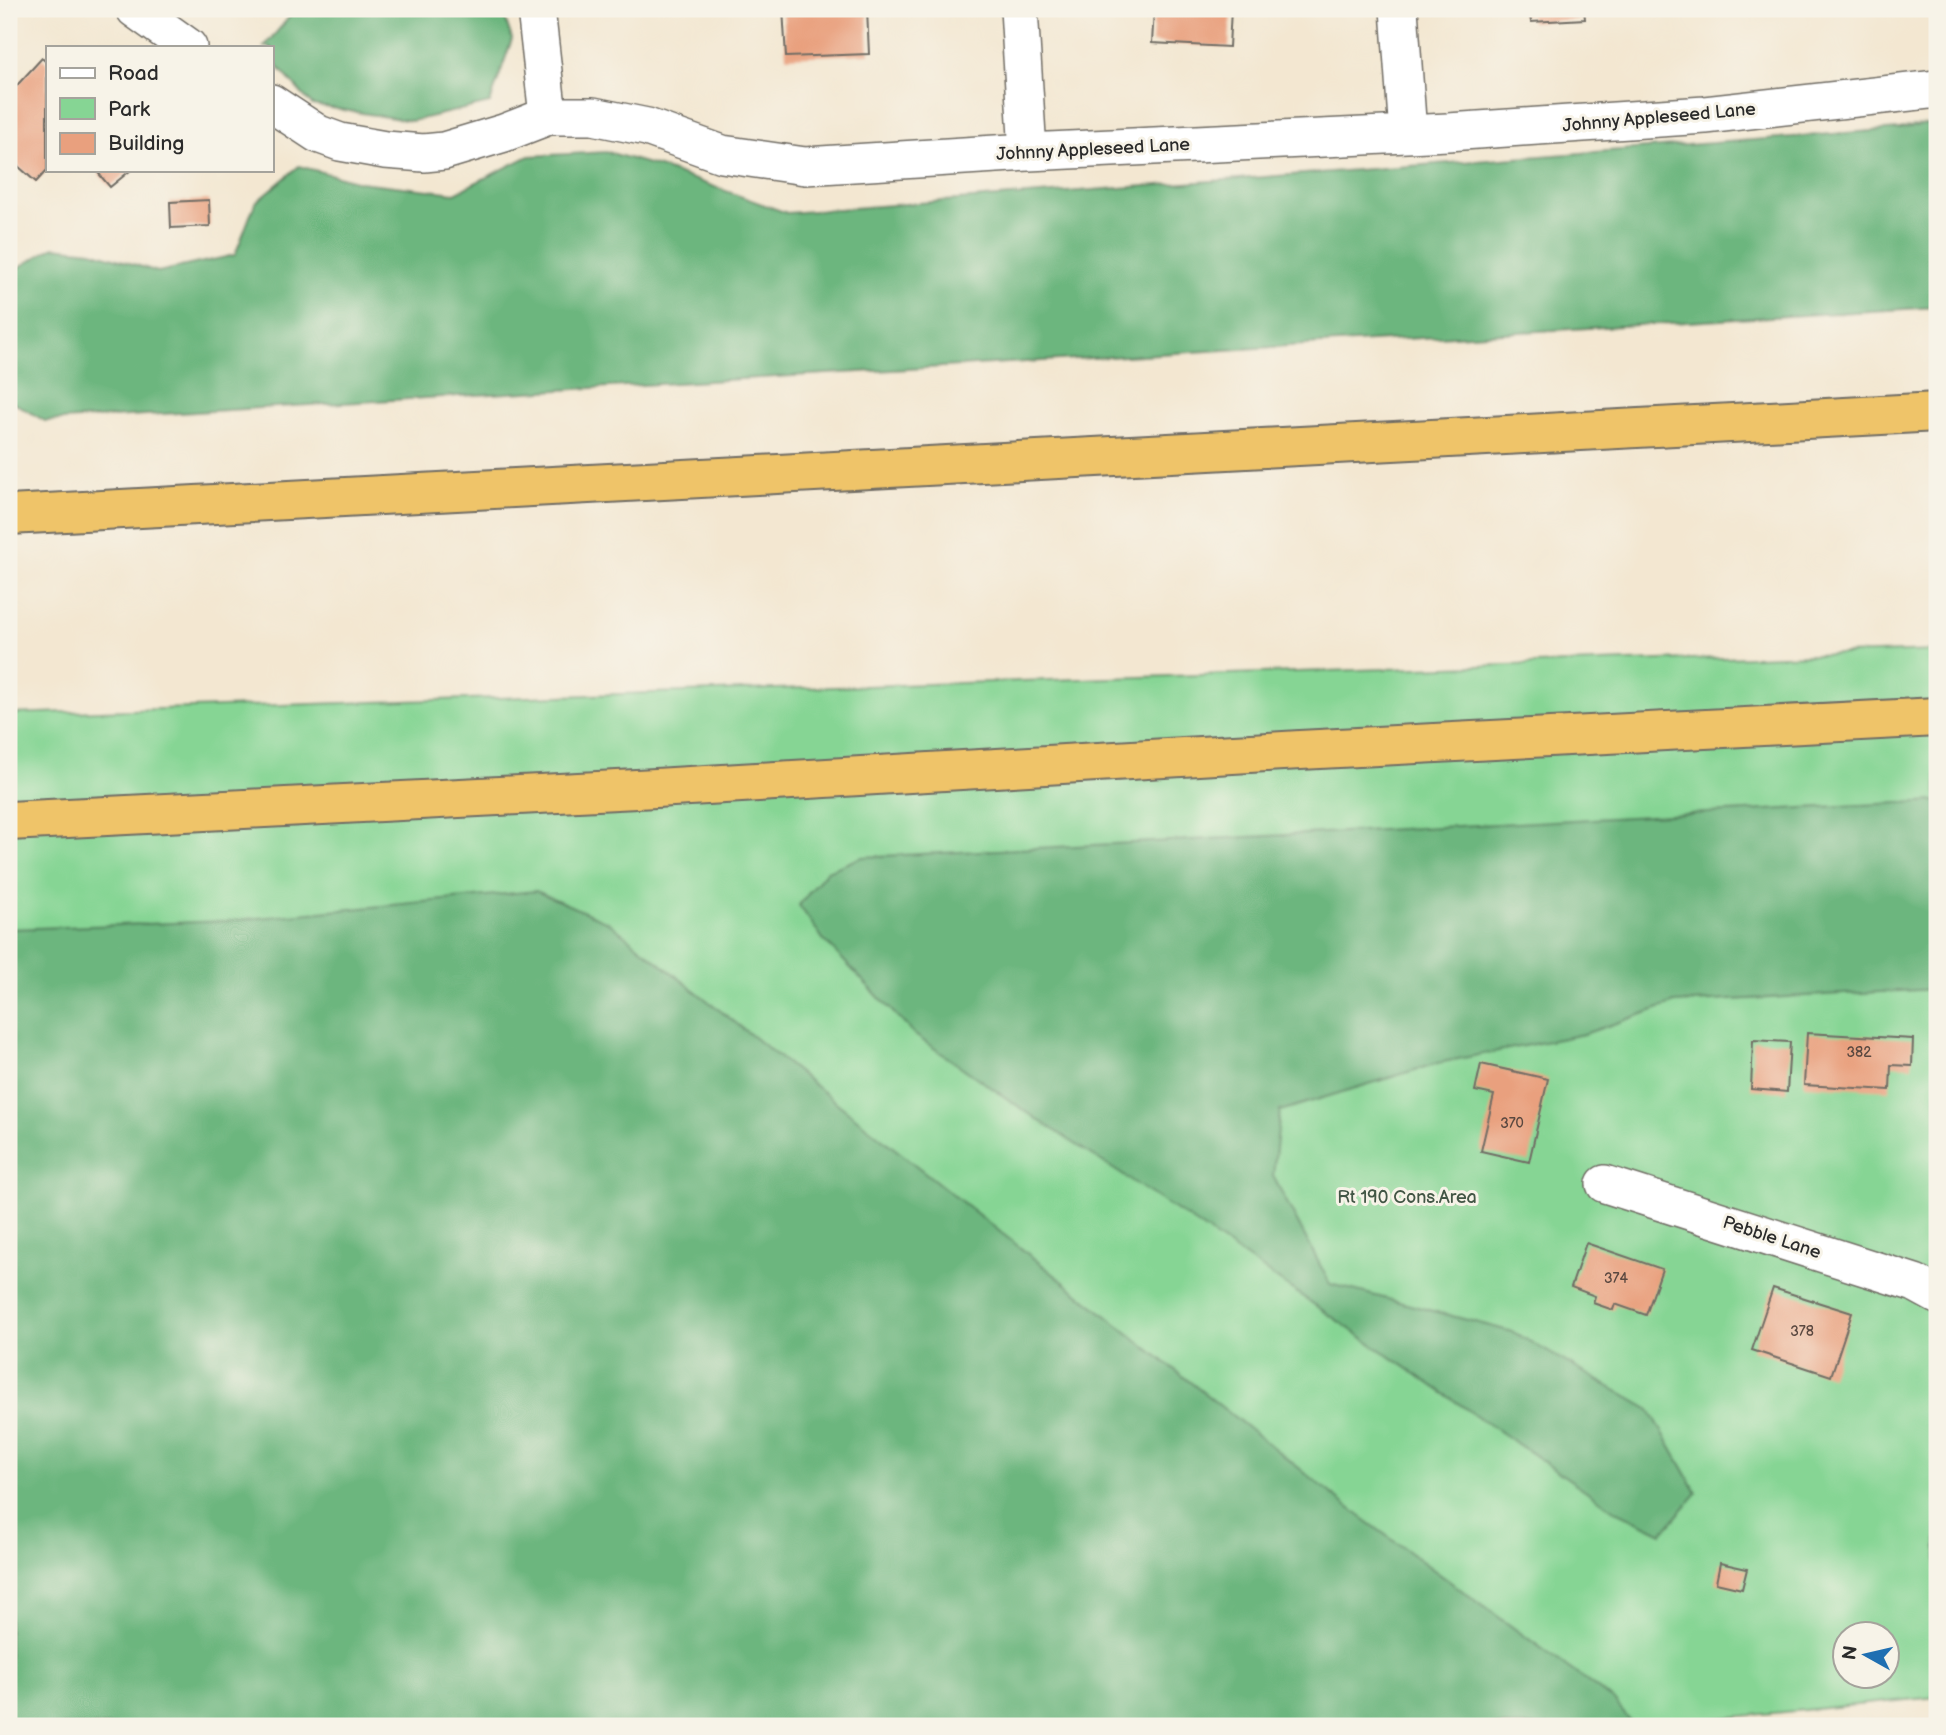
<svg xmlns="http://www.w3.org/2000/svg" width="1946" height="1735" font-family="'Balsamiq Sans',sans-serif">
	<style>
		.green { fill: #86d594; stroke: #588060; stroke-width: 2; fill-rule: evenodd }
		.forest { fill: #6cb67e; stroke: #4c7054; stroke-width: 2 }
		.building { fill: #e9a07e }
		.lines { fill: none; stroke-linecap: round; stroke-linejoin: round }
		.street-casing { stroke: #716d65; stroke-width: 40 }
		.highway-casing { stroke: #716d65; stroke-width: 42 }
		.street { stroke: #fff; stroke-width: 37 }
		.highway { stroke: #efc469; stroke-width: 38 }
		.labels { text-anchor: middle; stroke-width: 6; stroke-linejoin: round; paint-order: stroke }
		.number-label { font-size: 14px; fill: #5a4840 }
		.street-label { font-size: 18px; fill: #2b2b2b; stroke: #f7f3e8 }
		.park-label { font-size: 18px; fill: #425645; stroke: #f7f3e8 }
	</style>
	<rect width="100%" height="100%" fill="#f7f3e8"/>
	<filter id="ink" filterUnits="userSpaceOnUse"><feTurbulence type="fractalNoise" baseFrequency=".0143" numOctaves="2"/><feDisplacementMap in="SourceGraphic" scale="14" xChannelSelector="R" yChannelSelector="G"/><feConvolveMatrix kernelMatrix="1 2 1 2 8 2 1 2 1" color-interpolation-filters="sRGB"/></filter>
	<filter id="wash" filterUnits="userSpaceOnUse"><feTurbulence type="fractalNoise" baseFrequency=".00686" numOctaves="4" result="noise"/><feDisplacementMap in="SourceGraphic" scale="28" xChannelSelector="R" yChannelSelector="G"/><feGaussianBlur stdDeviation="1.57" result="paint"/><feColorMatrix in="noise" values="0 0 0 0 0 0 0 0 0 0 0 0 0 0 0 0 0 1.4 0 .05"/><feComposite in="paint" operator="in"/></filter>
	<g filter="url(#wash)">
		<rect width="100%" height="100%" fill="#f3e7d1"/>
		<path class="green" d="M1937 651V1697L1640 1726H9V714ZM1844 1634H1886V1676H1844Z"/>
		<path class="forest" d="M296 9H502L512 39 490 103 412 121 312 105 271 59V47H264Z
			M1937 122V307L45 421 9 400V273L54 247 92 251 158 272 235 255 255 203 299 166 360 182 455 193 529 156 608 152 662 168 787 213 1899 129Z
			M1937 801V989L1675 1003 1584 1034 1438 1063 1280 1111 1273 1176 1330 1284 1513 1332 1650 1410 1697 1493 1662 1533 1614 1510 1188 1218 1028 1113 915 1035 823 939 799 905 827 871 862 857Z
			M536 891 608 922 1361 1517 1614 1701 1634 1726H9V929L227 921Z"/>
		<g id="blocks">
			<path class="building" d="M783 9H867L869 54 786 57Z
				M1154 9H1231L1229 47 1152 43Z
				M1521 9H1584L1585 19 1531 22 1530 15H1521Z
				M42 58 47 63V170L36 182 9 158V94Z
				M104 170H131L110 187 99 174Z
				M209 200 210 226 171 228 170 202Z
				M1807 1033 1913 1039 1912 1066 1891 1065 1890 1090 1804 1085Z
				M1753 1040 1790 1042 1787 1092 1751 1089Z
				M1481 1064 1548 1079 1529 1162 1481 1151 1494 1095 1475 1091Z
				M1586 1243 1662 1269 1646 1315 1615 1304 1613 1310 1593 1303 1595 1296 1571 1287Z
				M1773 1288 1852 1313 1831 1376 1752 1350Z
				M1720 1563 1747 1569 1742 1589 1716 1583Z"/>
		</g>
	</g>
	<g filter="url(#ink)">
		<use href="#blocks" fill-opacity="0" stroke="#716d65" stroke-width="2"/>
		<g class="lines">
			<defs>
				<path id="street" d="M135 9 188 47
					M536 9 548 116
					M1019 9 1028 152
					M1399 9 1408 134
					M271 103 318 134 340 142 385 150 424 153 444 151 504 133 548 116H593L647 127 722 154 805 166 1028 152 1448 132 1705 115 1937 89
					M1605 1184 1915 1283 1937 1295"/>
				<path id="highway" d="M9 515 1937 412
					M9 821 656 788 1300 750 1937 717"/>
			</defs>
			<use href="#street" class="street-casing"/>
			<use href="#highway" class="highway-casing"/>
			<use href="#street" class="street"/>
			<use href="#highway" class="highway"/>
		</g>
	</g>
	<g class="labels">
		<g class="number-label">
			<text x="1859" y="1057">382</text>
			<text x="1512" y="1128">370</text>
			<text x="1616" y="1283">374</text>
			<text x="1802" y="1336">378</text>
		</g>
		<g class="street-label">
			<text transform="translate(1659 117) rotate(-5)" y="6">Johnny Appleseed Lane</text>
			<text transform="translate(1093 149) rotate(-3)" y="6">Johnny Appleseed Lane</text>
			<text transform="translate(1772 1237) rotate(18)" y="6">Pebble Lane</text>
		</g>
		<g class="park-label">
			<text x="1407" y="1203">Rt 190 Cons.Area</text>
		</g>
	</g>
	<rect width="1946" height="1735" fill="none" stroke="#f7f3e8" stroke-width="35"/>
	<rect x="46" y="46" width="228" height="126" fill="#f7f3e8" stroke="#a5a39c" stroke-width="2"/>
	<rect x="60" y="68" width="35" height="10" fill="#ffffff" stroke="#a5a39c" stroke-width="2"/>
	<text x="108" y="80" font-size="21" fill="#2b2b2b">Road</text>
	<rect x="60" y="98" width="35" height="21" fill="#86d594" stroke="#a5a39c" stroke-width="2"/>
	<text x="108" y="116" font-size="21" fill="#2b2b2b">Park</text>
	<rect x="60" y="133" width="35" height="21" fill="#e9a07e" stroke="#a5a39c" stroke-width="2"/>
	<text x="108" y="150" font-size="21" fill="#2b2b2b">Building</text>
	<g transform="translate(1866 1655) rotate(278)"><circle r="33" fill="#f7f3e8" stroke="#a5a39c" stroke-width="2"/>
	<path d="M0-5L12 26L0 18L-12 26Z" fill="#1f6fb2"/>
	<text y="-10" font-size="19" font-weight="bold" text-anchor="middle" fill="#2b2b2b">N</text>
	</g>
</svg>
